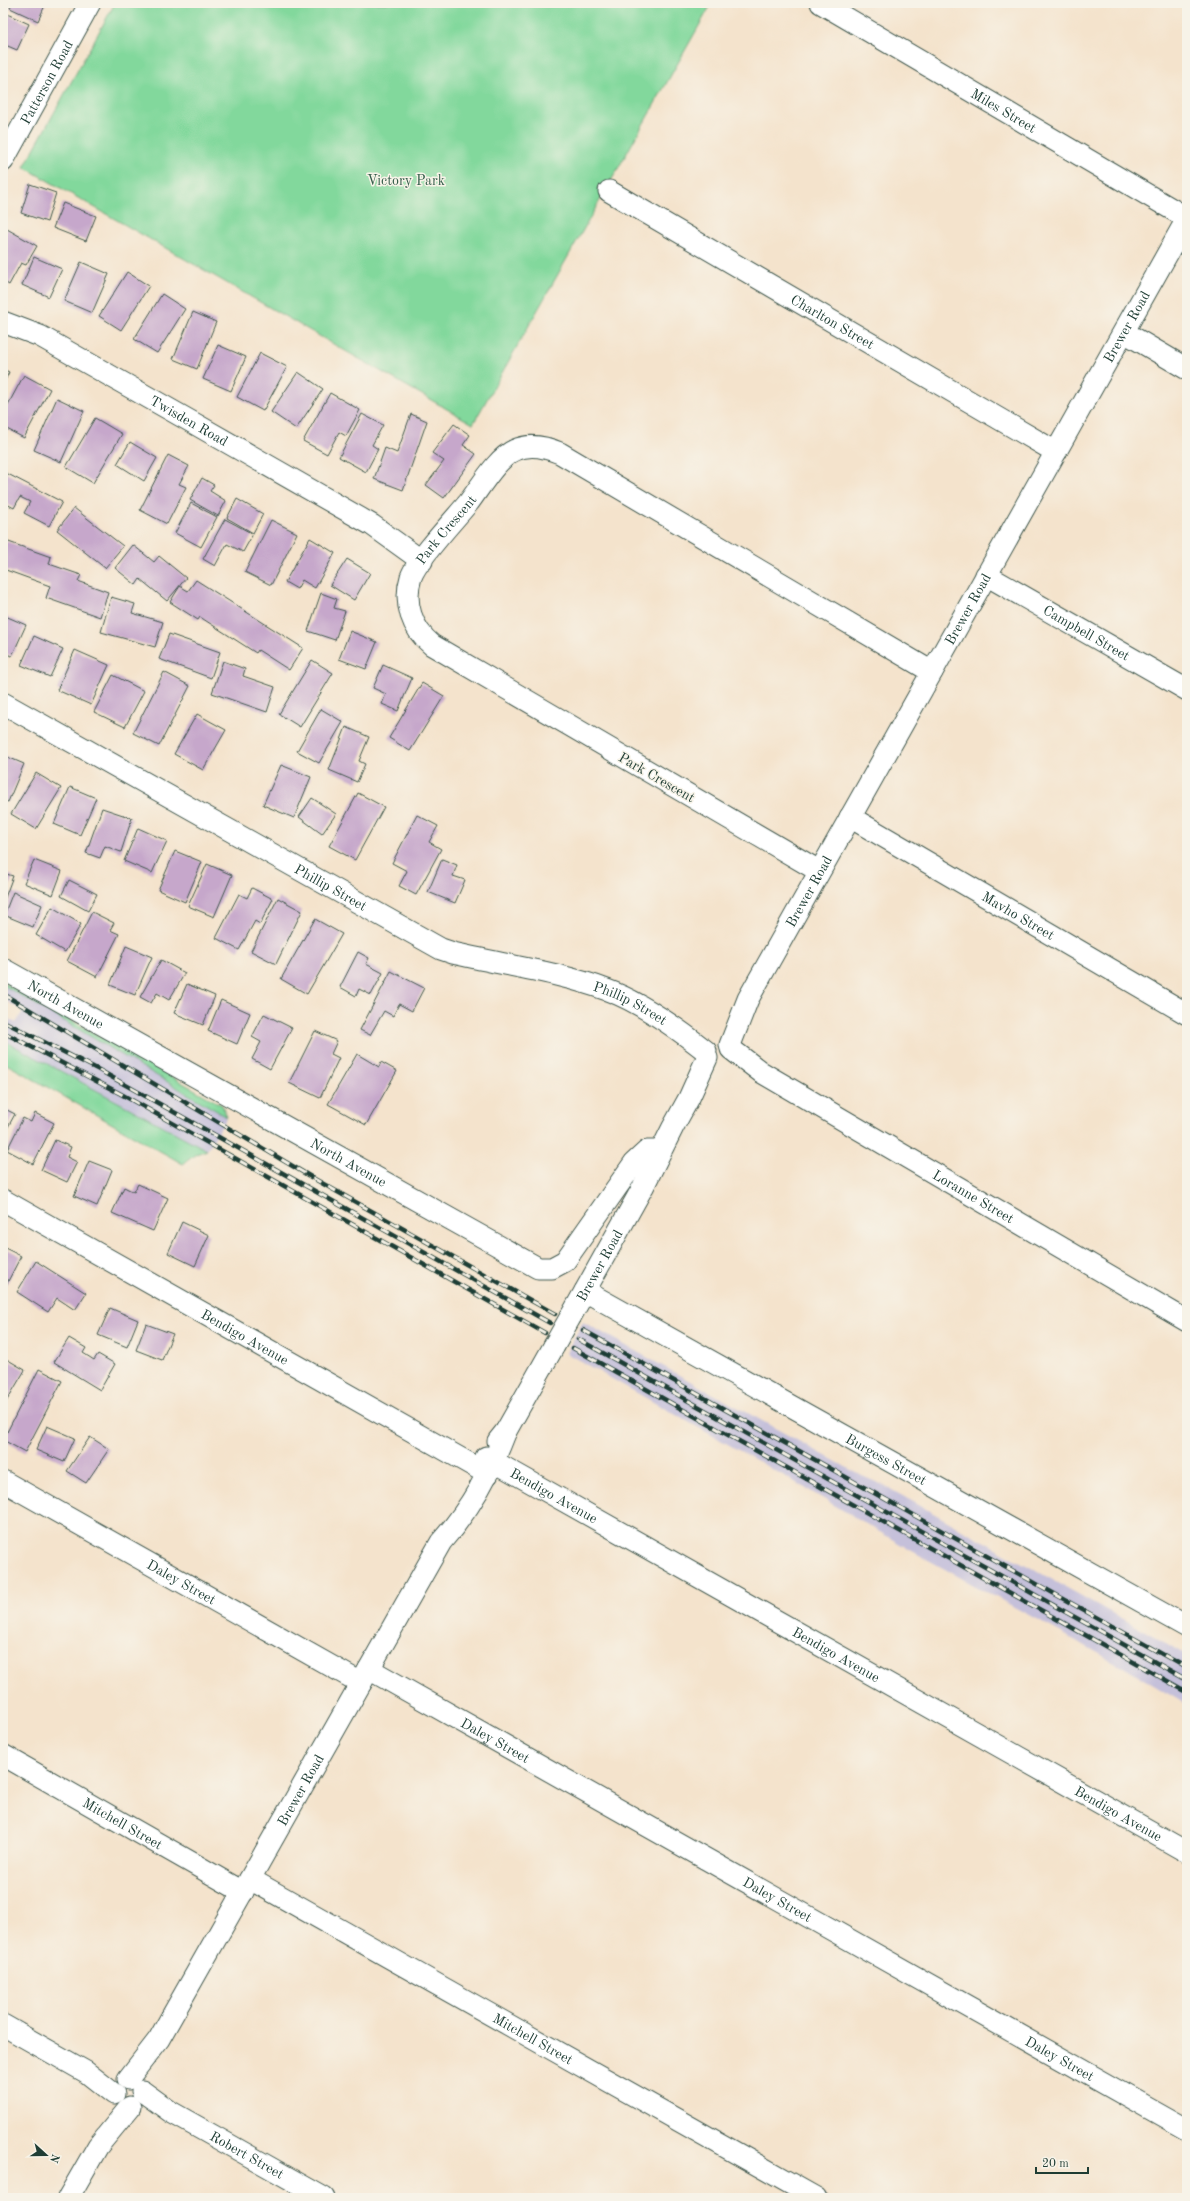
<svg xmlns="http://www.w3.org/2000/svg" width="1190" height="2201" font-family="'Old Standard TT',serif">
	<style>
		.industrial { fill: #c5c0da }
		.green { fill: #82d89c; stroke: #508a68 }
		.building { fill: #c6a7cb }
		.lines { fill: none; stroke-linecap: round; stroke-linejoin: round }
		.minor-casing { stroke: #3f564b; stroke-width: 23 }
		.minor { stroke: #fff; stroke-width: 21 }
		.rail-casing { stroke: #1f3d34; stroke-width: 4.5 }
		.rail { stroke: #f7f3e8; stroke-width: 3; stroke-dasharray: 9; stroke-linecap: butt }
		.minor-bridge-casing { stroke: #3f564b; stroke-width: 23; stroke-linecap: butt }
		.minor-bridge { stroke: #fff; stroke-width: 21 }
		.labels { text-anchor: middle; stroke-width: 3; stroke-linejoin: round; paint-order: stroke }
		.street-label { font-size: 14px; fill: #1f3d34; stroke: #f7f3e8 }
		.park-label { font-size: 14px; fill: #335c49; stroke: #f7f3e8 }
	</style>
	<rect width="100%" height="100%" fill="#f7f3e8"/>
	<filter id="ink" filterUnits="userSpaceOnUse"><feTurbulence type="fractalNoise" baseFrequency=".025" numOctaves="2"/><feDisplacementMap in="SourceGraphic" scale="8" xChannelSelector="R" yChannelSelector="G"/><feConvolveMatrix kernelMatrix="1 2 1 2 8 2 1 2 1" color-interpolation-filters="sRGB"/></filter>
	<filter id="wash" filterUnits="userSpaceOnUse"><feTurbulence type="fractalNoise" baseFrequency=".012" numOctaves="4" result="noise"/><feDisplacementMap in="SourceGraphic" scale="16" xChannelSelector="R" yChannelSelector="G"/><feGaussianBlur stdDeviation="0.9" result="paint"/><feColorMatrix in="noise" values="0 0 0 0 0 0 0 0 0 0 0 0 0 0 0 0 0 1.4 0 .05"/><feComposite in="paint" operator="in"/></filter>
	<g filter="url(#wash)">
		<rect width="100%" height="100%" fill="#f4e3cc"/>
		<path class="industrial" d="M3 985 227 1117 207 1150 3 1040V1016L16 1023 23 1011 3 999Z
			M583 1322 862 1476 883 1485 1187 1655V1705L1120 1665 912 1551 788 1478 566 1353Z"/>
		<path class="green" d="M115 3H712L473 424 24 167Z
			M3 982 222 1105 227 1117 3 985Z
			M3 1040 207 1150 196 1154 183 1164 3 1062Z"/>
		<g id="blocks">
			<path class="building" d="M12 3H46L38 21 10 8Z
				M7 14 29 24 17 50 3 44V22Z
				M30 184 56 193 47 222 21 213Z
				M63 203 96 216 86 241 53 228Z
				M7 229 37 246 26 265 21 263 9 285 3 281V235Z
				M34 257 62 269 49 297 22 285Z
				M81 262 109 274 92 313 64 301Z
				M127 272 149 286 121 330 99 316Z
				M162 294 185 309 157 353 134 339Z
				M193 312 216 322 197 369 173 359Z
				M218 345 246 357 231 391 203 379Z
				M260 353 287 367 263 411 237 397Z
				M3 369 9 372 3 385Z
				M298 372 323 389 296 429 271 412Z
				M24 375 50 389 24 438 3 427V414Z
				M330 393 360 410 346 436 339 432 327 454 303 441Z
				M57 398 84 411 61 462 34 450Z
				M362 414 383 425 372 445 378 449 366 472 339 457Z
				M411 414 427 421 403 490 374 479 385 448 397 453Z
				M95 418 122 434 93 483 66 467Z
				M454 424 470 435 463 445 476 454 444 498 426 485 444 461 432 453Z
				M130 442 157 458 144 481 117 464Z
				M168 455 189 466 179 484 186 487 167 524 140 510Z
				M4 472 62 502 49 526 24 513 30 502 20 497 14 508 3 502Z
				M202 478 214 485 210 491 226 501 218 516 190 500Z
				M237 499 263 514 253 533 227 518Z
				M191 503 217 517 201 547 175 533Z
				M74 508 123 546 105 568 57 530Z
				M225 519 253 534 243 552 227 544 215 566 203 559Z
				M271 520 297 533 271 585 245 572Z
				M310 538 335 553 315 588 302 580 297 589 285 582Z
				M3 540 51 557 49 564 81 575 78 581 108 592 100 617 46 598 50 586 3 569Z
				M133 545 154 562 159 556 186 578 167 601 140 579 136 585 115 568Z
				M347 559 370 573 354 600 330 585Z
				M196 580 303 648 289 670 258 650 256 653 200 617 198 620 170 602 180 586 188 591Z
				M321 593 337 599 334 608 345 611 335 640 308 631Z
				M111 597 135 604 132 613 163 622 155 647 101 632Z
				M3 615 26 625 12 656 3 653Z
				M350 631 377 642 366 669 339 659Z
				M169 634 220 652 211 678 159 659Z
				M34 636 63 649 50 677 21 665Z
				M75 650 109 665 91 705 57 690Z
				M312 660 333 673 300 727 279 714Z
				M223 661 245 669 243 676 275 687 267 712 212 693Z
				M383 665 412 678 398 711 382 704 386 694 373 688Z
				M164 672 190 686 159 746 133 733Z
				M113 675 144 691 125 727 94 712Z
				M422 683 444 696 410 751 389 738Z
				M321 709 343 722 319 763 297 751Z
				M197 714 226 730 203 770 174 754Z
				M346 727 369 737 359 761 365 764 357 782 329 770Z
				M3 755 24 764 8 802 3 800Z
				M281 765 311 777 294 818 263 805Z
				M36 773 61 788 36 829 11 814Z
				M70 787 96 798 80 835 54 824Z
				M358 793 384 807 355 860 329 846Z
				M312 798 336 814 322 834 299 817Z
				M102 808 132 818 121 852 105 846 100 858 86 853Z
				M417 815 438 826 429 842 441 849 416 895 399 886 407 871 392 863Z
				M138 828 167 841 152 873 124 861Z
				M175 851 202 862 185 902 158 890Z
				M442 859 457 865 453 876 465 880 455 903 428 892Z
				M34 860 62 871 53 895 24 883Z
				M207 864 232 875 214 917 188 906Z
				M3 873 13 876 3 903Z
				M69 880 97 894 88 911 61 896Z
				M252 888 273 899 260 924 255 921 239 950 216 938 239 894 247 898Z
				M13 892 42 905 33 927 4 915Z
				M278 898 302 911 276 964 251 951Z
				M52 907 81 924 65 952 36 935Z
				M92 912 114 923 110 930 119 934 97 977 67 961Z
				M315 919 342 934 307 994 281 979Z
				M126 946 152 957 135 995 110 985Z
				M358 952 369 958 366 964 383 973 371 995 359 989 356 996 340 987Z
				M161 960 185 973 169 1000 157 993 151 1003 140 997Z
				M391 971 424 988 412 1011 399 1004 393 1016 384 1011 370 1035 360 1030Z
				M187 984 215 996 203 1025 174 1013Z
				M221 1000 250 1013 237 1044 208 1031Z
				M264 1014 292 1028 270 1069 252 1059 261 1042 252 1037Z
				M315 1031 337 1041 331 1054 339 1058 320 1098 289 1083Z
				M357 1054 379 1067 381 1062 397 1071 366 1125 328 1104Z
				M3 1108 15 1114 3 1136Z
				M35 1113 54 1123 33 1164 7 1150 23 1118 31 1122Z
				M55 1140 71 1147 67 1157 77 1162 67 1182 41 1170Z
				M89 1161 112 1170 97 1206 74 1196Z
				M138 1184 168 1198 153 1231 112 1213 124 1187 134 1192Z
				M182 1222 209 1235 195 1266 168 1253Z
				M3 1247 21 1256 3 1291Z
				M36 1261 86 1293 75 1310 57 1298 48 1312 17 1292Z
				M110 1308 138 1320 127 1347 98 1335Z
				M146 1324 173 1334 162 1360 136 1350Z
				M69 1338 86 1348 83 1353 94 1360 98 1354 115 1364 100 1390 54 1362Z
				M3 1357 25 1370 3 1407Z
				M39 1369 62 1381 25 1452 3 1440Z
				M47 1426 75 1438 64 1462 36 1450Z
				M90 1437 109 1449 86 1483 67 1471Z"/>
		</g>
	</g>
	<g filter="url(#ink)">
		<use href="#blocks" fill-opacity="0" stroke="#3f564b" stroke-width="1"/>
		<g class="lines">
			<defs>
				<g id="minor">
					<path id="s1" d="M821 3 1187 218"/>
					<path id="s2" d="M3 161 90 3"/>
					<path id="s3" d="M609 191 1056 452"/>
					<path id="s4" d="M3 322 40 336 190 421 372 525 422 561"/>
					<path d="M1124 332 1187 369"/>
					<path id="s5" d="M986 575 1187 690"/>
					<path id="s6" d="M3 703 441 949 453 953C504 965 558 972 607 990 641 1002 678 1029 706 1051"/>
					<path id="s7" d="M850 817 1187 1014"/>
					<path id="s8" d="M819 871 432 645C412 629 403 603 411 577 418 558 455 519 469 502 481 486 498 457 515 450 530 443 546 447 560 453L932 672"/>
					<path id="s9" d="M3 969 538 1268H552L565 1261 634 1163 647 1151H660"/>
					<path id="s10" d="M730 1045 748 999 1187 219"/>
					<path id="s11" d="M731 1049 761 1072 1187 1321"/>
					<path id="s12" d="M3 1200 488 1474"/>
					<path id="s13" d="M585 1291 1187 1627"/>
					<path id="s14" d="M571 1316 643 1187 673 1127 689 1098 707 1058"/>
					<path d="M498 1441 506 1431 554 1346"/>
					<path id="s15" d="M486 1457 1187 1852"/>
					<path id="s16" d="M3 1481 361 1683"/>
					<path id="s17" d="M369 1669 1187 2130"/>
					<path id="s18" d="M3 1755 243 1892"/>
					<path id="s19" d="M250 1879 816 2198"/>
					<path d="M3 2025 86 2072 114 2094"/>
					<path id="s20" d="M128 2079 159 2039 441 1542C471 1508 490 1473 506 1431"/>
					<path id="s21" d="M142 2091 171 2112 324 2198"/>
					<path d="M68 2198 98 2146 130 2107"/>
				</g>
			</defs>
			<use href="#minor" class="minor-casing"/>
			<use href="#minor" class="minor"/>
			<defs>
				<path id="rail" d="M3 994 311 1177 555 1314
					M3 1021 99 1070 550 1323
					M3 1032 121 1094 545 1333
					M583 1330 1187 1668
					M578 1339 1187 1680
					M573 1348 1187 1692"/>
			</defs>
			<use href="#rail" class="rail-casing"/>
			<use href="#rail" class="rail"/>
			<defs>
				<path id="minor-bridge" d="M554 1346 571 1316"/>
			</defs>
			<use href="#minor-bridge" class="minor-bridge-casing"/>
			<use href="#minor-bridge" class="minor-bridge"/>
		</g>
	</g>
	<g class="labels">
		<g class="street-label">
			<text dy="5" stroke="none"><textPath href="#s2" startOffset="90">Patterson Road</textPath></text>
			<text dy="5" stroke="none"><textPath href="#s1" startOffset="212">Miles Street</textPath></text>
			<text dy="5" stroke="none"><textPath href="#s3" startOffset="259">Charlton Street</textPath></text>
			<text dy="5" stroke="none"><textPath href="#s10" startOffset="821">Brewer Road</textPath></text>
			<text dy="5" stroke="none"><textPath href="#s4" startOffset="211">Twisden Road</textPath></text>
			<text dy="5" stroke="none"><textPath href="#s8" startOffset="583">Park Crescent</textPath></text>
			<text dy="5" stroke="none"><textPath href="#s10" startOffset="497">Brewer Road</textPath></text>
			<text dy="5" stroke="none"><textPath href="#s5" startOffset="116">Campbell Street</textPath></text>
			<text transform="translate(657 777) rotate(30)" y="5">Park Crescent</text>
			<text dy="5" stroke="none"><textPath href="#s6" startOffset="376">Phillip Street</textPath></text>
			<text dy="5" stroke="none"><textPath href="#s10" startOffset="173">Brewer Road</textPath></text>
			<text dy="5" stroke="none"><textPath href="#s7" startOffset="195">Mavho Street</textPath></text>
			<text dy="5" stroke="none"><textPath href="#s9" startOffset="72">North Avenue</textPath></text>
			<text dy="5" stroke="none"><textPath href="#s6" startOffset="700">Phillip Street</textPath></text>
			<text dy="5" stroke="none"><textPath href="#s9" startOffset="396">North Avenue</textPath></text>
			<text dy="5" stroke="none"><textPath href="#s11" startOffset="284">Loranne Street</textPath></text>
			<text dy="5" stroke="none"><textPath href="#s14" startOffset="58">Brewer Road</textPath></text>
			<text dy="5" stroke="none"><textPath href="#s12" startOffset="278">Bendigo Avenue</textPath></text>
			<text dy="5" stroke="none"><textPath href="#s13" startOffset="345">Burgess Street</textPath></text>
			<text dy="5" stroke="none"><textPath href="#s15" startOffset="78">Bendigo Avenue</textPath></text>
			<text dy="5" stroke="none"><textPath href="#s16" startOffset="205">Daley Street</textPath></text>
			<text dy="5" stroke="none"><textPath href="#s15" startOffset="402">Bendigo Avenue</textPath></text>
			<text dy="5" stroke="none"><textPath href="#s17" startOffset="145">Daley Street</textPath></text>
			<text dy="5" stroke="none"><textPath href="#s20" startOffset="337">Brewer Road</textPath></text>
			<text dy="5" stroke="none"><textPath href="#s15" startOffset="726">Bendigo Avenue</textPath></text>
			<text dy="5" stroke="none"><textPath href="#s18" startOffset="138">Mitchell Street</textPath></text>
			<text dy="5" stroke="none"><textPath href="#s17" startOffset="469">Daley Street</textPath></text>
			<text dy="5" stroke="none"><textPath href="#s19" startOffset="325">Mitchell Street</textPath></text>
			<text dy="5" stroke="none"><textPath href="#s17" startOffset="793">Daley Street</textPath></text>
			<text dy="5" stroke="none"><textPath href="#s21" startOffset="123">Robert Street</textPath></text>
		</g>
		<g class="park-label">
			<text x="406" y="185">Victory Park</text>
		</g>
	</g>
	<rect width="1190" height="2201" fill="none" stroke="#f7f3e8" stroke-width="16"/>
	<g transform="translate(46 2155) rotate(111)" stroke="#f7f3e8" stroke-width="3" paint-order="stroke">
	<path d="M0-3L7 15L0 10L-7 15Z" fill="#1f3d34"/>
	<text y="-6" font-size="11" font-weight="bold" text-anchor="middle" fill="#1f3d34">N</text>
	</g>
	<path d="M1036 2167v6h52v-6" fill="none" stroke="#1f3d34" stroke-width="2"/>
	<text x="1042" y="2167" font-size="12" fill="#1f3d34" stroke="#f7f3e8" stroke-width="3" paint-order="stroke">20 m</text>
</svg>
